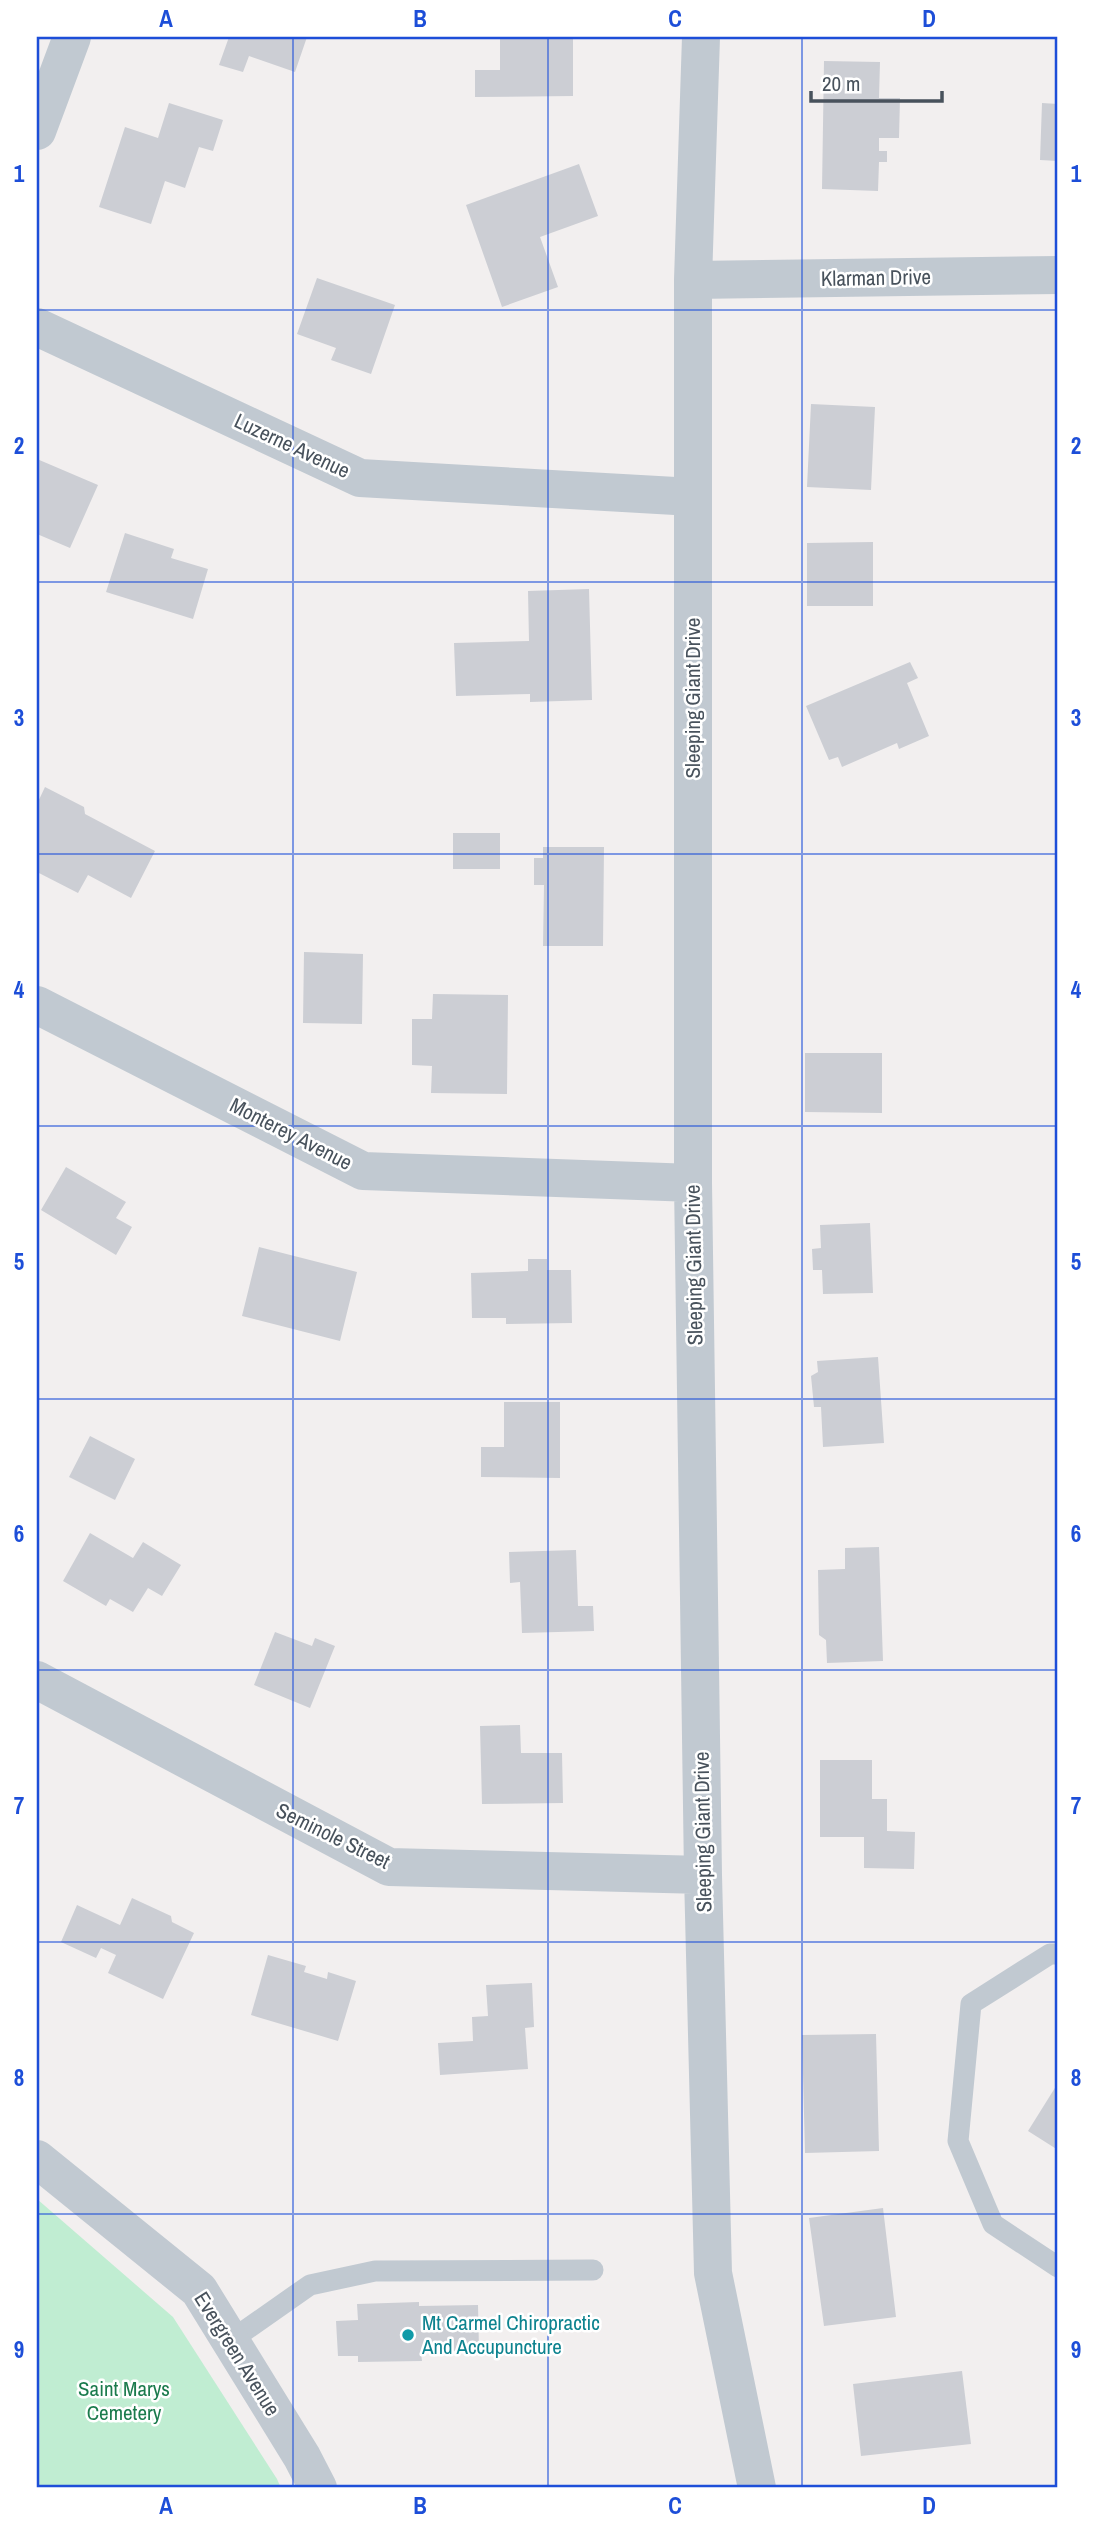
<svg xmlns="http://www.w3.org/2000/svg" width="1095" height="2525" font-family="'Archivo Narrow',sans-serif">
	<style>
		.green { fill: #c0edd2 }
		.building { fill: #ccced4 }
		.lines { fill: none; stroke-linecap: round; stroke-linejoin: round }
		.service { stroke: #c1c9d1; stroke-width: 21 }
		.minor { stroke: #c1c9d1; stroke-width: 38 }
		.grid { fill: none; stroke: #1d4ed8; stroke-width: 2; stroke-opacity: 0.55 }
		.culture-dot { fill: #0f9aa8; stroke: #fff; stroke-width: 2.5 }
		.labels { text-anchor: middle; stroke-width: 5; stroke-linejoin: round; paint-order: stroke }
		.street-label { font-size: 21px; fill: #48525c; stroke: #fff }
		.culture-label { font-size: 21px; fill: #0d838f; stroke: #fff; text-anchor: start }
		.park-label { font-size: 21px; fill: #1b7b4d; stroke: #fff }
		.neatline { fill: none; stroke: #1d4ed8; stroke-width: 2.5 }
		.grid-label { font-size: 23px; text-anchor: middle; font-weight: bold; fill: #1d4ed8 }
	</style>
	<rect width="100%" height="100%" fill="#f2efef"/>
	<path class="green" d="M37 2199 173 2317 277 2479 281 2488H37Z"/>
	<path class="building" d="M229 37H307L295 72 249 56 243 72 219 65Z
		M500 37H573V96L475 97V70H500Z
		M824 61 880 62 879 98H900L899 138H879V151H887V162H879L878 191 822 189Z
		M169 103 223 120 213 151 199 147 185 188 165 181 151 224 99 207 125 127 158 138Z
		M1042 103 1058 104V161L1040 160Z
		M579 164 598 216 540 237 558 287 502 307 466 205Z
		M317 278 395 305 371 374 331 360 336 348 297 334Z
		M811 404 875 407 871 490 807 487Z
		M37 459 98 485 70 548 37 534Z
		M125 533 174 549 171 558 208 569 193 619 106 592Z
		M873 542V606H807V543Z
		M589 589 592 700 530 702V694L456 696 454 643 529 641 528 591Z
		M910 662 918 678 907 683 929 736 899 749 897 743 842 767 838 757 829 760 806 706Z
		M45 787 84 807 85 814 155 851 131 898 88 875 78 893 37 872V804Z
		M453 833H500V869H453Z
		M543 847H604L603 946H543L544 885H534V858H543Z
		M304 952 363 954 362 1024 303 1023Z
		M433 994 508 995 507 1094 431 1093 432 1066 412 1065V1019H432Z
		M805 1053H882V1113L805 1112Z
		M66 1167 126 1202 116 1218 132 1227 116 1255 41 1210Z
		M870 1223 873 1293 823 1294 822 1270H813L812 1249 821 1248 820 1225Z
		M259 1247 357 1272 340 1341 242 1316Z
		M528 1259H547V1270H571L572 1323 506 1324V1318H472L471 1273 528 1271Z
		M878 1357 884 1443 823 1447 821 1407H814L811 1376 818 1372 817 1361Z
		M504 1402H560V1478L481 1477V1447H504Z
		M90 1436 135 1459 115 1500 69 1477Z
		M90 1533 133 1558 143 1542 181 1565 162 1596 148 1588 133 1612 110 1599 106 1606 63 1581Z
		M879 1547 883 1661 827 1663 826 1640 819 1635 818 1570 845 1569V1548Z
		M576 1550 578 1606H593L594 1631 522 1633 520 1582 510 1583 509 1552Z
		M275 1632 312 1646 315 1638 335 1646 310 1708 254 1685Z
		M520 1725 521 1753H562L563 1803 482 1804 480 1726Z
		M820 1760H872V1799H887V1831L915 1832 914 1869 864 1868V1837H820Z
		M132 1898 171 1916 172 1922 194 1933 163 1999 108 1973 116 1955 101 1948 96 1958 61 1942 77 1905 120 1925Z
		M268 1955 306 1966 304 1972 327 1979 328 1972 356 1981 338 2041 251 2015Z
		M532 1983 534 2027 525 2028 528 2069 440 2075 438 2043 473 2041 472 2017 488 2016 486 1985Z
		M876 2034 879 2151 805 2153 802 2035Z
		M1058 2083V2150L1028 2131Z
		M883 2208 896 2317 824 2326 809 2218Z
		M419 2302V2306L478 2305 479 2350 421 2352 422 2361 358 2362V2356H338L336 2321 358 2320 357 2304Z
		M962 2371 971 2444 861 2456 853 2384Z"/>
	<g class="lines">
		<path class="service" d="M1058 1954H1050L971 2004 958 2141 993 2224 1058 2267
			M230 2341 310 2285 375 2271 593 2270"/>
		<path class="minor" d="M701 37 693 280V1183L703 1875 713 2273 757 2488
			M37 131 72 37
			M693 280 1058 275
			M37 327 360 478 693 497
			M37 1005 363 1171 693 1183
			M37 1680 389 1867 703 1875
			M37 2159 199 2290 302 2457 318 2488"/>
	</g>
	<path class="grid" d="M293 37V2488M548 37V2488M802 37V2488M37 310H1058M37 582H1058M37 854H1058M37 1126H1058M37 1399H1058M37 1670H1058M37 1942H1058M37 2214H1058"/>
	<circle class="culture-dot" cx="408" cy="2335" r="7"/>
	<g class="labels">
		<g class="street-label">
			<text transform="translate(876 278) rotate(-1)" y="7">Klarman Drive</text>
			<text transform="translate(292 446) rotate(25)" y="7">Luzerne Avenue</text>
			<text transform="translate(693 698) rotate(-90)" y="7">Sleeping Giant Drive</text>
			<text transform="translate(291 1134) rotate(27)" y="7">Monterey Avenue</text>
			<text transform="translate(694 1265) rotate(-91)" y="7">Sleeping Giant Drive</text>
			<text transform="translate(703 1832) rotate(-91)" y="7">Sleeping Giant Drive</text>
			<text transform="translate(333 1836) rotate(26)" y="7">Seminole Street</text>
			<text transform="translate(237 2354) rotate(58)" y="7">Evergreen Avenue</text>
		</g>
		<g class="culture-label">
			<text x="422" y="2330">Mt Carmel Chiropractic<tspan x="422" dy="24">And Accupuncture</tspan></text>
		</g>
		<g class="park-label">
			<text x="124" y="2396">Saint Marys<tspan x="124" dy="24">Cemetery</tspan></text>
		</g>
	</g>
	<rect width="1095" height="2525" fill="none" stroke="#ffffff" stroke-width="77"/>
	<path d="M811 91v10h131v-10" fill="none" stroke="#48525c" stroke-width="3.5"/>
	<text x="822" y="91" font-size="21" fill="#48525c" stroke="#ffffff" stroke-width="5" paint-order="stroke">20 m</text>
	<rect x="38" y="38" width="1018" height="2448" class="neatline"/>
	<g class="grid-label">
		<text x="166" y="27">A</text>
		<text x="420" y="27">B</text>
		<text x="675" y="27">C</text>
		<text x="929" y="27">D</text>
		<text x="19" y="182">1</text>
		<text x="1076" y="182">1</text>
		<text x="19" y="454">2</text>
		<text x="1076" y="454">2</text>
		<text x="19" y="726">3</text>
		<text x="1076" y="726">3</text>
		<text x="19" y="998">4</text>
		<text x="1076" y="998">4</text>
		<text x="19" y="1270">5</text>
		<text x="1076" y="1270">5</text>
		<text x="19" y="1542">6</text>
		<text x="1076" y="1542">6</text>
		<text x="19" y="1814">7</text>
		<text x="1076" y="1814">7</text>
		<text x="19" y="2086">8</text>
		<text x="1076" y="2086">8</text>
		<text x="19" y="2358">9</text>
		<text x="1076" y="2358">9</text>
		<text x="166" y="2514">A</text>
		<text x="420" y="2514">B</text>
		<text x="675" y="2514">C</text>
		<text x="929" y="2514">D</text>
	</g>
</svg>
